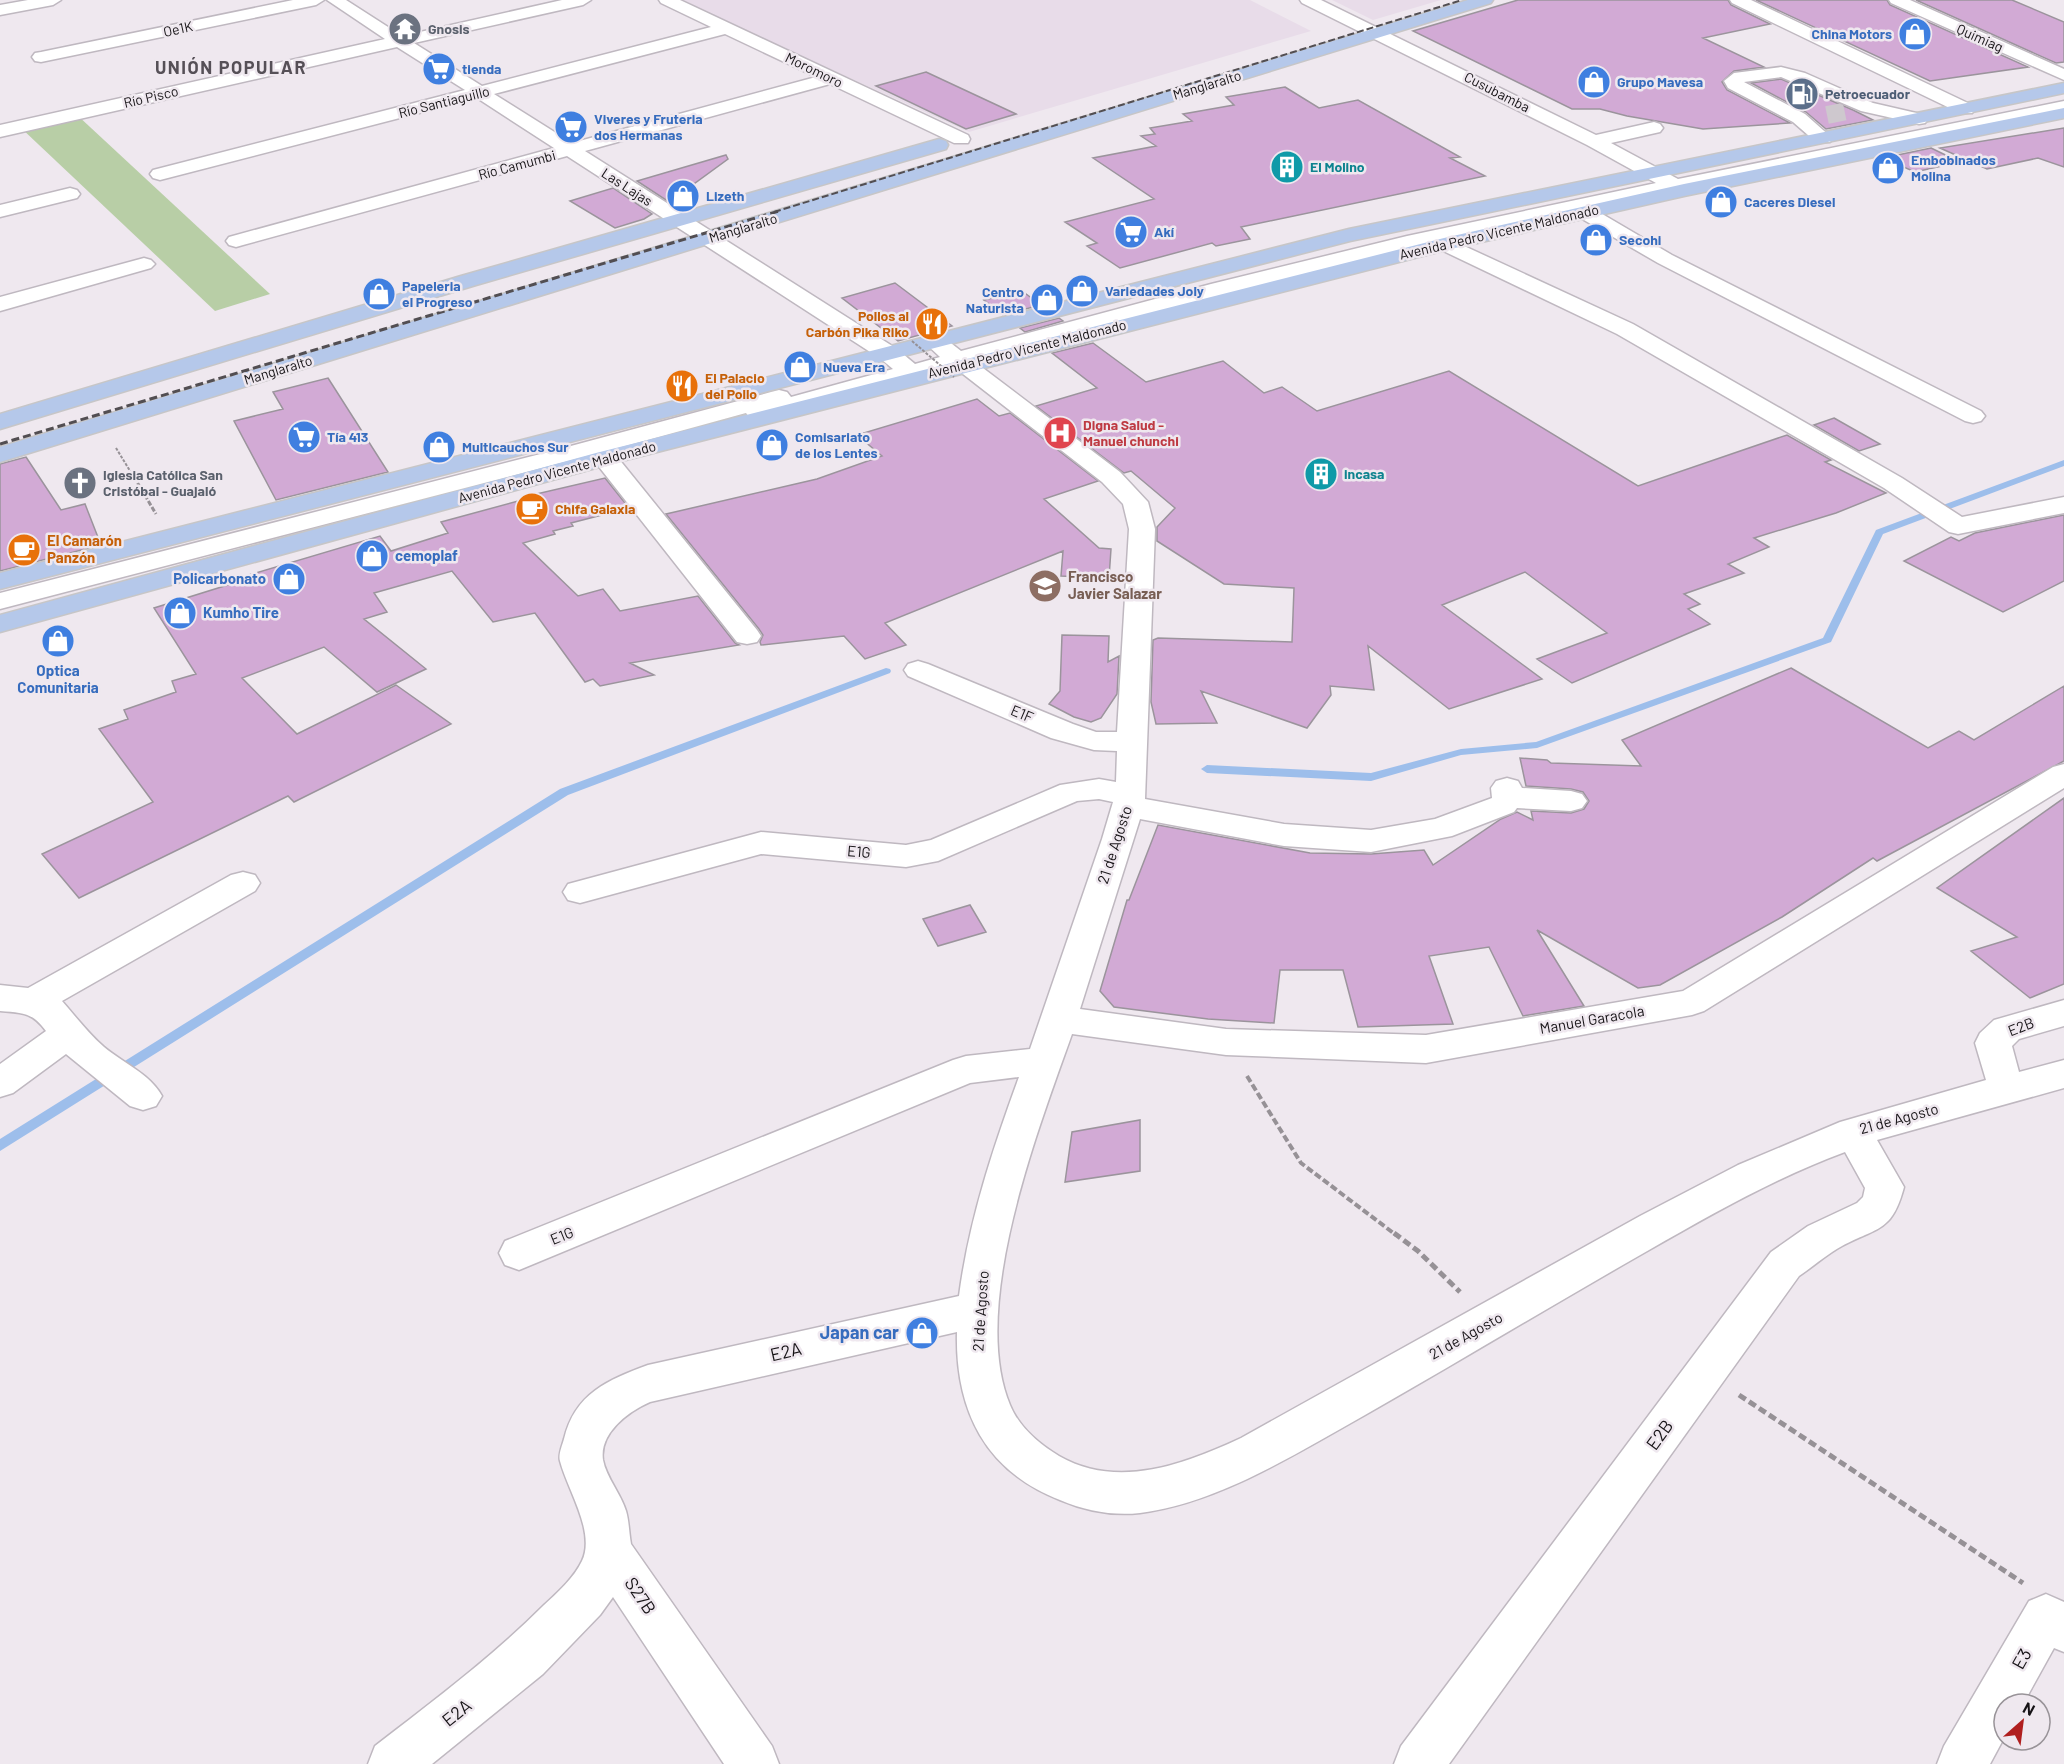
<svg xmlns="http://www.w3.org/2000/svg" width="2064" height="1764" font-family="Barlow,sans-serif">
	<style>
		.built { fill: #e8dce9 }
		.green { fill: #b8cea6 }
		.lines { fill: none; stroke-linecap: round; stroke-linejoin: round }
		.stream { fill: #9dbeeb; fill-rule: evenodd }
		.building { fill: #d2aad5; stroke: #9b949c; stroke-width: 1.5 }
		.minor-tunnel { stroke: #cec8ce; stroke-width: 18; stroke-dasharray: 18 9; stroke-linecap: butt }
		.minor-casing { stroke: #bfb8c0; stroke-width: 3 }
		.major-casing { stroke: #c7c6c7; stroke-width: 3 }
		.path-far3 { stroke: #969196; stroke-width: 2; stroke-dasharray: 3 1.5; stroke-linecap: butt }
		.path-far2 { stroke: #969196; stroke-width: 3; stroke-dasharray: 5 2; stroke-linecap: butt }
		.path-far1 { stroke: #969196; stroke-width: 4; stroke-dasharray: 7 3; stroke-linecap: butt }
		.path { stroke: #969196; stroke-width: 5; stroke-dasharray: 8 4; stroke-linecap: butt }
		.minor { fill: #fff; fill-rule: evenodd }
		.major { fill: #b5c8ea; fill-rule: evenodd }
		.rail-far1 { stroke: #524e52; stroke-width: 2; stroke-dasharray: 7 3; stroke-linecap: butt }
		.rail { stroke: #524e52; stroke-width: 3; stroke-dasharray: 8 4; stroke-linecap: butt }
		.path-bridge { stroke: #969196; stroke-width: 2; stroke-dasharray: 3 1.5; stroke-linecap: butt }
		.labels { text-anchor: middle; stroke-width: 5; stroke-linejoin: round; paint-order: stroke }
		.far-street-label { font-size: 14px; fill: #161316; stroke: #efe8ef }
		.far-worship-label { font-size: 14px; font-weight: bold; fill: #5b616d; stroke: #efe8ef; text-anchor: start }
		.far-shop-label { font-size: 14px; font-weight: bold; fill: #366cbe; stroke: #efe8ef; text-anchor: start }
		.far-service-label { font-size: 14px; font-weight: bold; fill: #4e5e75; stroke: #efe8ef; text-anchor: start }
		.far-culture-label { font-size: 14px; font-weight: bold; fill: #0d838f; stroke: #efe8ef; text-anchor: start }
		.far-food-label { font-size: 14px; font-weight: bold; fill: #c56008; stroke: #efe8ef; text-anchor: start }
		.far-health-label { font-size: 14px; font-weight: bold; fill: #be3a42; stroke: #efe8ef; text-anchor: start }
		.food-label { font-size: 15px; font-weight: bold; fill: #c56008; stroke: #efe8ef; text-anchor: start }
		.shop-label { font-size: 15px; font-weight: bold; fill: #366cbe; stroke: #efe8ef; text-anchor: start }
		.education-label { font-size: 15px; font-weight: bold; fill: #785e54; stroke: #efe8ef; text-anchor: start }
		.street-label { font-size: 15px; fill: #161316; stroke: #efe8ef }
		.far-district-label { font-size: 18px; font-weight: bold; letter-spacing: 1.5px; fill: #565057; stroke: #efe8ef }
		.near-shop-label { font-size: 18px; font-weight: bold; fill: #366cbe; stroke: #efe8ef; text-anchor: end }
		.near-street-label { font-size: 18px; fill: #161316; stroke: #efe8ef }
	</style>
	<rect width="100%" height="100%" fill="#efe8ef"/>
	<path class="built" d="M683 0H1250L1311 31 969 132 759 37Z
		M1332 0H1441L1373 20Z"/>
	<path class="green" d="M76 114 270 294 215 311 20 127Z"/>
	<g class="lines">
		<path class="stream" d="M2064 460V466L1883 534 1831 642 1537 748 1461 755 1371 781 1207 773 1201 769 1207 765 1371 773 1461 749 1536 742 1823 638 1876 530Z
			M886 668 890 669 891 671 890 673 568 795 0 1151V1139L560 789Z"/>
	</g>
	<path class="building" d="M1518 0H1728L1731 5 1770 24 1703 38 1764 67 1734 71 1722 82 1727 90 1790 123 1703 129 1627 116 1600 109H1572L1413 31Z
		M1756 0H1887L1890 5 2028 67 1930 81Z
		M1916 0H2012L2064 22V62L2056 63Z
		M926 72 1016 114 966 129 876 86Z
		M1781 79 1853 110 1873 120 1826 129 1806 112 1751 83Z
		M1285 87 1319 108 1358 100 1460 157 1450 158 1485 176 1241 227 1250 239 1216 246 1212 243 1120 268 1087 246 1097 243 1065 222 1154 199 1093 158 1156 146 1141 136 1155 134 1150 128 1192 121 1183 114 1234 105 1226 97Z
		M2064 128V167L2038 158 1987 169 1940 148Z
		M1931 148 1960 162 1915 172 1883 158Z
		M726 155 728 159 669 202 637 181Z
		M613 188 652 214 644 219 615 228 570 201Z
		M895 283 952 326 898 341 842 298Z
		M1022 291 1041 305 1003 315 984 300Z
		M1059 318 1063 321 1025 332 1020 328Z
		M1093 343 1146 382 1223 361 1264 393 1282 387 1317 411 1449 371 1638 486 1787 435 1831 460 1825 462 1886 493 1836 513 1754 538 1769 547 1728 564 1744 573 1684 594 1700 604 1688 609 1710 624 1572 683 1537 659 1607 633 1525 572 1442 605 1542 679 1449 709 1368 646 1374 690 1330 686 1331 695 1307 728 1201 691 1217 723 1156 724 1151 702 1153 640 1158 638 1292 642 1294 588 1224 584 1157 541V527L1175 508 1131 471 1124 473 1036 406 1097 388 1052 353Z
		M328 378 388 472 276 500 234 421 283 409 273 392Z
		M977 399 999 416 1010 413 1098 481 1044 499 1099 548 1111 549 1109 578 1061 576 1063 551 885 623 906 645 865 659 844 636 761 645 760 642 763 635 759 629 666 514 817 479 882 456 857 435Z
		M1834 418 1880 444 1859 451 1814 425Z
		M26 457 61 510 85 504 101 545 0 571V464Z
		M605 478 629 508 571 523 573 526 553 531 555 534 523 543 578 596 603 589 620 611 698 596 735 643 739 645 630 663 654 675 600 686 593 679 585 682 535 613 493 622 452 571 374 593 387 612 364 619 426 669 377 692 324 647 242 678 297 734 396 685 451 724 294 802 288 796 79 898 42 854 153 802 99 729 128 719 124 710 176 692 172 681 196 674 154 608 234 583 232 580 380 536 391 551 448 533 441 522 533 497 532 495Z
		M2064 515V581L2003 612 1904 561 1951 537 1959 541 1975 533Z
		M1062 635 1109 636 1108 662 1119 656 1117 694 1101 718 1091 722 1074 717 1049 704 1060 691Z
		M1791 668 1928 748 1959 731 1974 740 2064 686V761L1877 861 1873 858 1782 917 1660 985 1638 988 1537 930 1584 1006 1523 1016 1489 947 1429 956 1453 1024 1358 1027 1343 970H1280L1274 1023 1208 1019 1114 1007 1100 991 1127 900H1129L1158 825 1310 853 1371 854 1424 850 1433 865 1501 819 1517 812 1533 820 1531 811 1571 813 1584 809 1589 801 1583 792 1571 789 1526 786 1520 758 1547 760 1551 763 1641 766 1622 740Z
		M2064 798V984L2030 998 1971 951 2017 937 1937 888Z
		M970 905 986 932 938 946 923 919Z
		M1140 1120V1171L1065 1182 1072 1132Z"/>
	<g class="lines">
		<path class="minor-tunnel" d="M1827 115 1852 110"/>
		<defs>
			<path id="minor" d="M28 0H61L53 5 0 15V5Z
				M293 0H324L316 5 41 62 35 61 32 57 35 53 41 52Z
				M327 0H346L402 36 562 0H591L583 5 414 43 482 86 711 27 661 3 659 0H680L968 135 970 139 968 143H954L830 84 585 151 897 349 915 364 940 357 924 342 927 337C942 333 950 343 961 351L1211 284 1407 236 1656 183 1587 145 1302 3 1300 0H1321L1596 135 1654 122 1660 124 1663 128 1660 132 1611 143 1678 179 2064 101V111L1691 188 1689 193 1682 195 1672 191 1592 208 1672 255 1981 411 1985 416 1981 421 1973 423 1965 421 1658 263 1577 216 1574 212 1449 239 1633 324 1902 478 1962 517 2064 497V513L1958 534 1949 532 1884 488 1617 334 1437 248 1435 242 1227 294 975 362 1120 472 1148 502 1155 529 1145 799 1284 824 1371 830 1435 819 1492 798 1491 788 1496 781 1507 778 1518 781 1522 788 1571 791 1582 794 1587 801 1582 808 1571 811 1517 808 1514 812 1452 836 1371 852 1284 846 1140 819 1080 1009 1226 1029 1426 1035 1683 991 2053 767 2064 764V788L1704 1011 1692 1015 1426 1063 1226 1055 1072 1034C1038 1130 969 1307 1010 1405 1019 1427 1039 1444 1059 1456 1118 1490 1185 1464 1241 1438L1640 1216 1738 1165 1840 1122 1986 1080 1975 1043 1980 1033 1994 1020 2064 1000V1026L2019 1039 2012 1046 2019 1072 2064 1060V1088L1877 1140 1904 1187C1892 1232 1878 1227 1842 1246 1827 1254 1814 1266 1799 1276L1449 1764H1394L1401 1746 1771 1252 1808 1226 1857 1203 1863 1197 1865 1188 1845 1152C1777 1177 1712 1214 1649 1250 1554 1304 1460 1361 1365 1415 1297 1453 1219 1503 1140 1513 1113 1516 1086 1511 1060 1500 985 1471 955 1410 957 1332L650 1402C629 1411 599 1433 603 1460 606 1477 621 1494 626 1511 629 1521 629 1533 631 1544L772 1746 779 1764H724L613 1597 600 1615 543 1674 432 1764H368L375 1746C433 1701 492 1657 543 1606 557 1593 574 1578 582 1561 596 1532 567 1489 560 1461 558 1455 562 1446 564 1439 575 1393 608 1380 648 1365L959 1296C969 1220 993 1148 1019 1077L970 1083 519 1270 505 1265 499 1253 505 1241 953 1060 966 1056 1030 1049 1102 839 1113 802 1099 799 1077 801 938 861 906 867 761 854 580 903 568 900 563 892 568 884 761 832 906 845 931 840 1060 785 1099 779 1116 782 1117 751 1094 750 1051 738 908 676 904 670 908 664 918 661 928 664 1073 724 1096 732H1117L1129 529 1123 504 1102 482 954 367 926 375 923 381 915 383 906 380 758 420 750 418 746 413 607 451 614 453 757 630 761 636 757 642 747 644 737 642 596 463 593 458 595 454 0 609V593L556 450 771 392 779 390 787 392 791 397 893 369 881 359 567 156 243 245 236 247 229 245 226 241 229 237 554 148 477 98 160 180 153 178 150 174 153 170 465 90 397 47 0 137V125L385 39ZM725 34 816 77 572 143 494 94Z
				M1730 0H1751L1972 105 1975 109 1972 113H1960L1732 3Z
				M1889 0H1910L2064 69V80L1891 3Z
				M1781 67 1805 73 1873 103 1925 115 1928 119 1925 123 1919 124 1861 111 1781 77 1744 82 1805 114 1832 138 1830 142H1816L1793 122 1728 88 1724 81 1734 73Z
				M70 188 77 190 80 194 77 198 0 217V205Z
				M144 258 151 260 155 264 151 268 0 311V297Z
				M243 872 255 875 260 883 255 891 62 1001C76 1017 88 1033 104 1047 123 1063 150 1074 162 1096L156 1106 143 1110 130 1106 66 1054 13 1093 0 1097V1064L46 1031C32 1012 23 1013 0 1011V985L28 988 231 875Z
				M2046 1594 2064 1602V1652L2054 1648 2023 1704H2004V1738L1990 1764H1937L1944 1746 2029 1601Z"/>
			<path id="major" d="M1468 0H1493L1491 3 0 462V447Z
				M2064 83V93L1350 241 0 589V573L1349 229Z
				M2064 108V118L1684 196 1446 250 614 463 0 632V615L596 453 1444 238 1684 184Z
				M939 139 946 141 948 145 946 149 476 285 0 429V414L461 276Z"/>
		</defs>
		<use href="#minor" class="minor-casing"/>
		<use href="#major" class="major-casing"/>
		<path class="path-far3" d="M116 448 135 479"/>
		<path class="path-far2" d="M134 477 156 514"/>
		<path class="path-far1" d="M1247 1076 1301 1163 1396 1235"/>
		<path class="path" d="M1394 1233 1418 1251 1460 1292
			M1739 1395 2023 1583"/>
		<use href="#minor" class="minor"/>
		<use href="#major" class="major"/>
		<path class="rail-far1" d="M774 212 1462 0"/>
		<path class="rail" d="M0 444 779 211"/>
		<path class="path-bridge" d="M912 341 954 377"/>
	</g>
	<defs>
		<symbol id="temple-disc" viewBox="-11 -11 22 22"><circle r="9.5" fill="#6b7280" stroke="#efe8ef"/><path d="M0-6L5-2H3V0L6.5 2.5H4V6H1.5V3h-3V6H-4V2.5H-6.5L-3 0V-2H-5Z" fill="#fff"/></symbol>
		<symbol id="shop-disc" viewBox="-11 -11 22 22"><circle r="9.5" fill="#3f7fe0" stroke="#efe8ef"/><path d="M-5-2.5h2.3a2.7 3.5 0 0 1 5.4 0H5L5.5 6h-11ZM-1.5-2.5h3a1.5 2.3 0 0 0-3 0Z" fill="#fff"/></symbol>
		<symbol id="supermarket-disc" viewBox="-11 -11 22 22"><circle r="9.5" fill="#3f7fe0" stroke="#efe8ef"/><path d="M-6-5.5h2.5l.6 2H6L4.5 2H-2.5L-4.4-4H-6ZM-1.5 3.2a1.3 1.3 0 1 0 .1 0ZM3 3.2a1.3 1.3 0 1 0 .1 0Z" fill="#fff"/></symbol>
		<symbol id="fuel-disc" viewBox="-11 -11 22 22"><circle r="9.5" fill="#5c6f8a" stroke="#efe8ef"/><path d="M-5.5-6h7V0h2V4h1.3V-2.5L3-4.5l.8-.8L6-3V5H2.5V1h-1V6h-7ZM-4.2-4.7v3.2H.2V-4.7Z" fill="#fff"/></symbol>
		<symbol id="building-disc" viewBox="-11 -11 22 22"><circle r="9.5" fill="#0f9aa8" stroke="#efe8ef"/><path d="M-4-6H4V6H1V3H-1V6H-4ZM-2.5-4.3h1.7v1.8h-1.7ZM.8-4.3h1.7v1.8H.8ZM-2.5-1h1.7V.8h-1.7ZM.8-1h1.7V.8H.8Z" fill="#fff"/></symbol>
		<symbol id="restaurant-disc" viewBox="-11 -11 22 22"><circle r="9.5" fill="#e8710a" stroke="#efe8ef"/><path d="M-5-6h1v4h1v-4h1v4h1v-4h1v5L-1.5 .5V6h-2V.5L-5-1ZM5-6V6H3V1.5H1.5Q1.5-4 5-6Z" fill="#fff"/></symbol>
		<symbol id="hospital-disc" viewBox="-11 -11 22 22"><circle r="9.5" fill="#e0444e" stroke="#efe8ef"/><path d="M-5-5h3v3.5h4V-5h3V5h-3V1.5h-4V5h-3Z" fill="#fff"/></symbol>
		<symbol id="church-disc" viewBox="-11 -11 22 22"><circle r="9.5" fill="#6b7280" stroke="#efe8ef"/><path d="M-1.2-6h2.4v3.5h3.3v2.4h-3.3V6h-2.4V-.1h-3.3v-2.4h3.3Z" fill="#fff"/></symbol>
		<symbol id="cafe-disc" viewBox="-11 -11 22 22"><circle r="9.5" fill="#e8710a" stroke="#efe8ef"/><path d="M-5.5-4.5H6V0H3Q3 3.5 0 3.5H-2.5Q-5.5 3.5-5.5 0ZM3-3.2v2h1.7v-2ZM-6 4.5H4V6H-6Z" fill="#fff"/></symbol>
		<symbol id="school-disc" viewBox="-11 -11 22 22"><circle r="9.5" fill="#8d6e63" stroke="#efe8ef"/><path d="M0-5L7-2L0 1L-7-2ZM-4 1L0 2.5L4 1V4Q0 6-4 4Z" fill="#fff"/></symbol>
	</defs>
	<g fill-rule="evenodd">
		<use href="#temple-disc" x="386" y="10" width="38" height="38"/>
		<use href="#shop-disc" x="1896" y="15" width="38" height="38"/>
		<use href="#supermarket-disc" x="420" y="50" width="38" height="38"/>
		<use href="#shop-disc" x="1575" y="63" width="38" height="38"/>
		<use href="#fuel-disc" x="1783" y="75" width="38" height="38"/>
		<use href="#supermarket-disc" x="552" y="108" width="38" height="38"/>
		<use href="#building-disc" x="1268" y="148" width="38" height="38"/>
		<use href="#shop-disc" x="1869" y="149" width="38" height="38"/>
		<use href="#shop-disc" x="664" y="177" width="38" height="38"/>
		<use href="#shop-disc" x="1702" y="183" width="38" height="38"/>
		<use href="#supermarket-disc" x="1112" y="213" width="38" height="38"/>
		<use href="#shop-disc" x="1577" y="221" width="38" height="38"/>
		<use href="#shop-disc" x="1063" y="272" width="38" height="38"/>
		<use href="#shop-disc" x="360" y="275" width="38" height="38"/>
		<use href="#shop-disc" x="1028" y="281" width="38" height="38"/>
		<use href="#restaurant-disc" x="913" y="305" width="38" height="38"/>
		<use href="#shop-disc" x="781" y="348" width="38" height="38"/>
		<use href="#restaurant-disc" x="663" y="367" width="38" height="38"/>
		<use href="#hospital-disc" x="1041" y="414" width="38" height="38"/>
		<use href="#supermarket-disc" x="285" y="418" width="38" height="38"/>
		<use href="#shop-disc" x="753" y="426" width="38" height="38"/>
		<use href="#shop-disc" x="420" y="428" width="38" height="38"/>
		<use href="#building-disc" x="1302" y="455" width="38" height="38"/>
		<use href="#church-disc" x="61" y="464" width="38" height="38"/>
		<use href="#cafe-disc" x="513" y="490" width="38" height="38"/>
		<use href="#cafe-disc" x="5" y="531" width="38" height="38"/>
		<use href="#shop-disc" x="353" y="537" width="38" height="38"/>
		<use href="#shop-disc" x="270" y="560" width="38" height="38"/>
		<use href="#school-disc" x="1026" y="567" width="38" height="38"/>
		<use href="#shop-disc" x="161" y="594" width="38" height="38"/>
		<use href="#shop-disc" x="39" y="622" width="38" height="38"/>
		<use href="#shop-disc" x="903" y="1314" width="38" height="38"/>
	</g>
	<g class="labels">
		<g class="far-street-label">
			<text transform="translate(178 29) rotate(-12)" y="5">Oe1K</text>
			<text transform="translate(1980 38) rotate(24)" y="5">Quimiag</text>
			<text transform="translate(814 70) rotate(26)" y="5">Moromoro</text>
			<text transform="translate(1207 85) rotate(-17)" y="5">Manglaralto</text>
			<text transform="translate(1497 92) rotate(27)" y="5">Cusubamba</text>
			<text transform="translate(151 97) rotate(-13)" y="5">Río Pisco</text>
			<text transform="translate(444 102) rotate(-14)" y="5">Río Santiaguillo</text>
			<text transform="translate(517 165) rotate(-15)" y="5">Río Camumbi</text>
			<text transform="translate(627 187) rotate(33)" y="5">Las Lajas</text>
			<text transform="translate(743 228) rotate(-17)" y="5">Manglaralto</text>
			<text transform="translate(1499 232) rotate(-13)" y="5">Avenida Pedro Vicente Maldonado</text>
			<text transform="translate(1027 349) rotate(-14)" y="5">Avenida Pedro Vicente Maldonado</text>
			<text transform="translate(278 370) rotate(-17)" y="5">Manglaralto</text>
			<text transform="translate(557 472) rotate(-15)" y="5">Avenida Pedro Vicente Maldonado</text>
		</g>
		<g class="far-worship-label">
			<text x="428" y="34">Gnosis</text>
			<text x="103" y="480">Iglesia Católica San<tspan x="103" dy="16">Cristóbal - Guajaló</tspan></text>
		</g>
		<g class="far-shop-label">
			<text x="1892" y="39" text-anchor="end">China Motors</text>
			<text x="462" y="74">tienda</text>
			<text x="1617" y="87">Grupo Mavesa</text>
			<text x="594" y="124">Viveres y Fruteria<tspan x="594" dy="16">dos Hermanas</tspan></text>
			<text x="1911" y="165">Embobinados<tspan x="1911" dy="16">Molina</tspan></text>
			<text x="706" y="201">Lizeth</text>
			<text x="1744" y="207">Caceres Diesel</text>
			<text x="1154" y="237">Akí</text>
			<text x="1619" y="245">Secohi</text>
			<text x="402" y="291">Papeleria<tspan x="402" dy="16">el Progreso</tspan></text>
			<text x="1105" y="296">Variedades Joly</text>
			<text x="1024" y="297" text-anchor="end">Centro<tspan x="1024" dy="16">Naturista</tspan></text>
			<text x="823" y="372">Nueva Era</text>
			<text x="327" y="442">Tía 413</text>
			<text x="795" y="442">Comisariato<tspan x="795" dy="16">de los Lentes</tspan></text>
			<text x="462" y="452">Multicauchos Sur</text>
		</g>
		<g class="far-service-label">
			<text x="1825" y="99">Petroecuador</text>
		</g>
		<g class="far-culture-label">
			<text x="1310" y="172">El Molino</text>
			<text x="1344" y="479">incasa</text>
		</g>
		<g class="far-food-label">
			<text x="909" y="321" text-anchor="end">Pollos al<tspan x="909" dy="16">Carbón Pika Riko</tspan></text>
			<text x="705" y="383">El Palacio<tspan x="705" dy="16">del Pollo</tspan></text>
			<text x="555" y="514">Chifa Galaxia</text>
		</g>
		<g class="far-health-label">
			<text x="1083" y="430">Digna Salud -<tspan x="1083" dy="16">Manuel chunchi</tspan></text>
		</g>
		<g class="food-label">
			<text x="47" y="546">El Camarón<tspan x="47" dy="17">Panzón</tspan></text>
		</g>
		<g class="shop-label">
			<text x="395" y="561">cemoplaf</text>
			<text x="266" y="584" text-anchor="end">Policarbonato</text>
			<text x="203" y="618">Kumho Tire</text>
			<text x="58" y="676" text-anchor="middle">Optica<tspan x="58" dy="17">Comunitaria</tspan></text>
		</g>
		<g class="education-label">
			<text x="1068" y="582">Francisco<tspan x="1068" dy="17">Javier Salazar</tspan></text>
		</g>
		<g class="street-label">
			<text transform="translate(1022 714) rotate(23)" y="5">E1F</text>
			<text transform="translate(1115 845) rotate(-72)" y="5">21 de Agosto</text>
			<text transform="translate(859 852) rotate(5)" y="5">E1G</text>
			<text transform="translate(1592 1020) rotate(-10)" y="5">Manuel Garacola</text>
			<text transform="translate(2021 1027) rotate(-21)" y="5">E2B</text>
			<text transform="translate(1899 1119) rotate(-15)" y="5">21 de Agosto</text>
			<text transform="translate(562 1236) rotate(-22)" y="5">E1G</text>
			<text transform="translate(981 1311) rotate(-86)" y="5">21 de Agosto</text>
			<text transform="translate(1466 1336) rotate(-29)" y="5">21 de Agosto</text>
		</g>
		<g class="far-district-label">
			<text x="231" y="74">UNIÓN POPULAR</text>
		</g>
		<g class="near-shop-label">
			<text x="899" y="1339">Japan car</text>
		</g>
		<g class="near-street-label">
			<text transform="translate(786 1352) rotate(-13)" y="6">E2A</text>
			<text transform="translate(1660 1435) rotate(-54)" y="6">E2B</text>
			<text transform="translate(640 1596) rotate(56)" y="6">S27B</text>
			<text transform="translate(2022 1659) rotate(-61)" y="6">E3</text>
			<text transform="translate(457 1713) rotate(-39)" y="6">E2A</text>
		</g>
	</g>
	<g transform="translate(2022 1722) rotate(28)"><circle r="28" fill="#efe8ef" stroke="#989398" stroke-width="1.5"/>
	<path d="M0-4.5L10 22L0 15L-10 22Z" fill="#b01f1f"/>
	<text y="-9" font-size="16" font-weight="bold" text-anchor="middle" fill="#161316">N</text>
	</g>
</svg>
